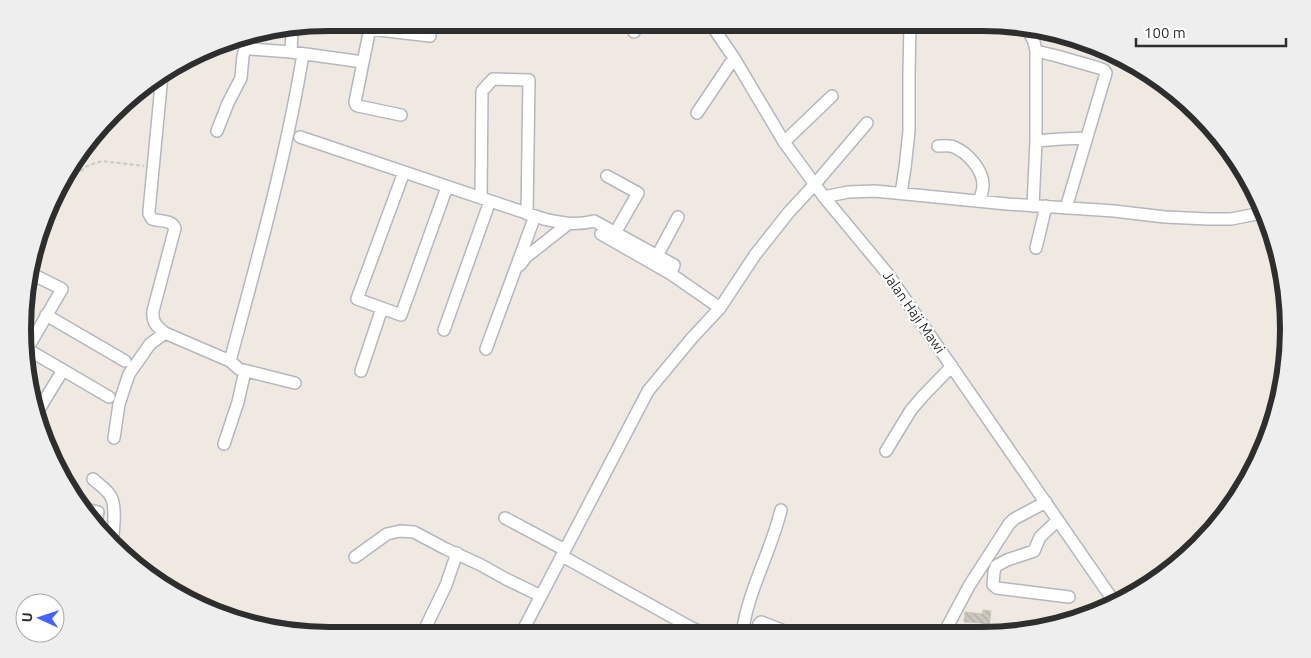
<svg xmlns="http://www.w3.org/2000/svg" width="1311" height="658" font-family="Ubuntu,sans-serif">
	<style>
		.building { fill: url(#building-back-hatch); stroke: #cbc5ba }
		.lines { fill: none; stroke-linecap: round; stroke-linejoin: round }
		.minor-casing { stroke: #b4b7c1; stroke-width: 14 }
		.path { stroke: #c9c9c9; stroke-width: 2; stroke-dasharray: 4 2.5; stroke-linecap: butt }
		.minor { stroke: #fff; stroke-width: 11 }
		.labels { text-anchor: middle; stroke-width: 4.5; stroke-linejoin: round; paint-order: stroke }
		.street-label { font-size: 14px; fill: #2e2e2e; stroke: #fff }
		.rim { fill: none; stroke: #2e2e2e; stroke-width: 6 }
	</style>
	<defs>
		<pattern id="building-back-hatch" width="6" height="6" patternUnits="userSpaceOnUse" patternTransform="scale(1.25)"><rect width="6" height="6" fill="#cbc7bf"/><path d="M-1 5l2 2M0 0l6 6M5-1l2 2" fill="none" stroke="#afaba4"/></pattern>
	</defs>
	<rect width="100%" height="100%" fill="#efe9e1"/>
	<path class="building" d="M983 610 991 611 989 627 981 626V623L964 622 965 612 982 614Z"/>
	<g class="lines">
		<defs>
			<path id="minor" d="M371 23 355 102 356 105 358 106 401 115
				M710 23 734 58 784 142 824 197 887 273 1115 603
				M370 29 430 36
				M1028 30 1034 42 1036 51 1057 56 1099 68 1104 70 1106 73 1066 208
				M634 32 640 23
				M248 36 247 45 251 49 291 52 363 62
				M291 52 292 29
				M162 75 149 211V214L152 219C160 222 171 219 175 228L153 311C152 322 156 326 165 333L230 361 239 369 295 383
				M697 113 734 58
				M217 131 228 103 241 78 243 56 244 52 248 47
				M300 137 544 219C563 223 575 226 594 221L674 265 671 274 720 308
				M1036 141 1061 139 1086 138
				M784 142 832 96
				M938 146C943 146 950 145 954 147 968 153 983 170 983 185 983 191 981 196 979 201
				M404 172 357 299 401 315 447 187
				M607 176 638 193 615 233
				M901 193 905 168 909 131V74L910 23
				M824 197 848 192 875 191 1007 204 1114 211 1165 217 1208 219H1231L1262 213
				M481 198 482 91 493 79 529 80 527 214
				M1033 206 1036 141V51
				M601 234 671 274
				M1036 248 1046 206
				M657 256 678 217
				M520 265 526 257 568 224
				M46 315 125 361
				M444 330 490 201
				M27 349 109 397
				M486 349 535 216
				M26 351 62 289 28 272
				M230 361C257 260 286 158 303 54
				M361 371 382 308
				M38 411 63 370
				M114 438 119 404 129 374 150 344 165 333
				M224 444 238 402 245 371
				M886 451 911 410 923 396 952 366
				M93 479C99 485 107 489 111 497 117 508 113 532 112 546
				M86 509 98 512 96 522
				M505 518 565 550
				M1058 520 1040 537 1034 551 1007 560 996 566 994 572 993 585 997 588 1069 597
				M562 556 692 628 706 634
				M355 557 387 534 400 531 414 532 446 549 481 565 506 579 541 596
				M871 633H876
				M944 633 969 586 1009 524 1014 519 1046 502
				M521 634 648 391 692 338 720 308 755 255 789 212 815 184 867 123
				M742 634C748 590 771 552 781 510
				M755 634 759 624 761 622 792 634
				M422 635 446 585 457 553"/>
		</defs>
		<use href="#minor" class="minor-casing"/>
		<path class="path" d="M68 174 80 172 87 166 102 161 144 166"/>
		<use href="#minor" class="minor"/>
	</g>
	<g class="labels">
		<g class="street-label">
			<text transform="translate(914 312) rotate(55)" y="5">Jalan Haji Mawi</text>
		</g>
	</g>
	<path d="M0 0H1311V658H0ZM329 31H982A298 298 0 0 1 1280 329V329A298 298 0 0 1 982 627H329A298 298 0 0 1 31 329V329A298 298 0 0 1 329 31Z" fill="#eee" fill-rule="evenodd"/>
	<path class="rim" d="M329 31H982A298 298 0 0 1 1280 329V329A298 298 0 0 1 982 627H329A298 298 0 0 1 31 329V329A298 298 0 0 1 329 31Z"/>
	<g transform="translate(40 618) rotate(273)"><circle r="24" fill="#ffffff" stroke="#ababab"/>
	<path d="M0-4L9 19L0 12L-9 19Z" fill="#4264fb"/>
	<text y="-8" font-size="14" font-weight="bold" text-anchor="middle" fill="#2e2e2e">U</text>
	</g>
	<path d="M1136 38v8h150v-8" fill="none" stroke="#2e2e2e" stroke-width="2.5"/>
	<text x="1144" y="38" font-size="15" fill="#2e2e2e" stroke="#ffffff" stroke-width="4" paint-order="stroke">100 m</text>
</svg>
